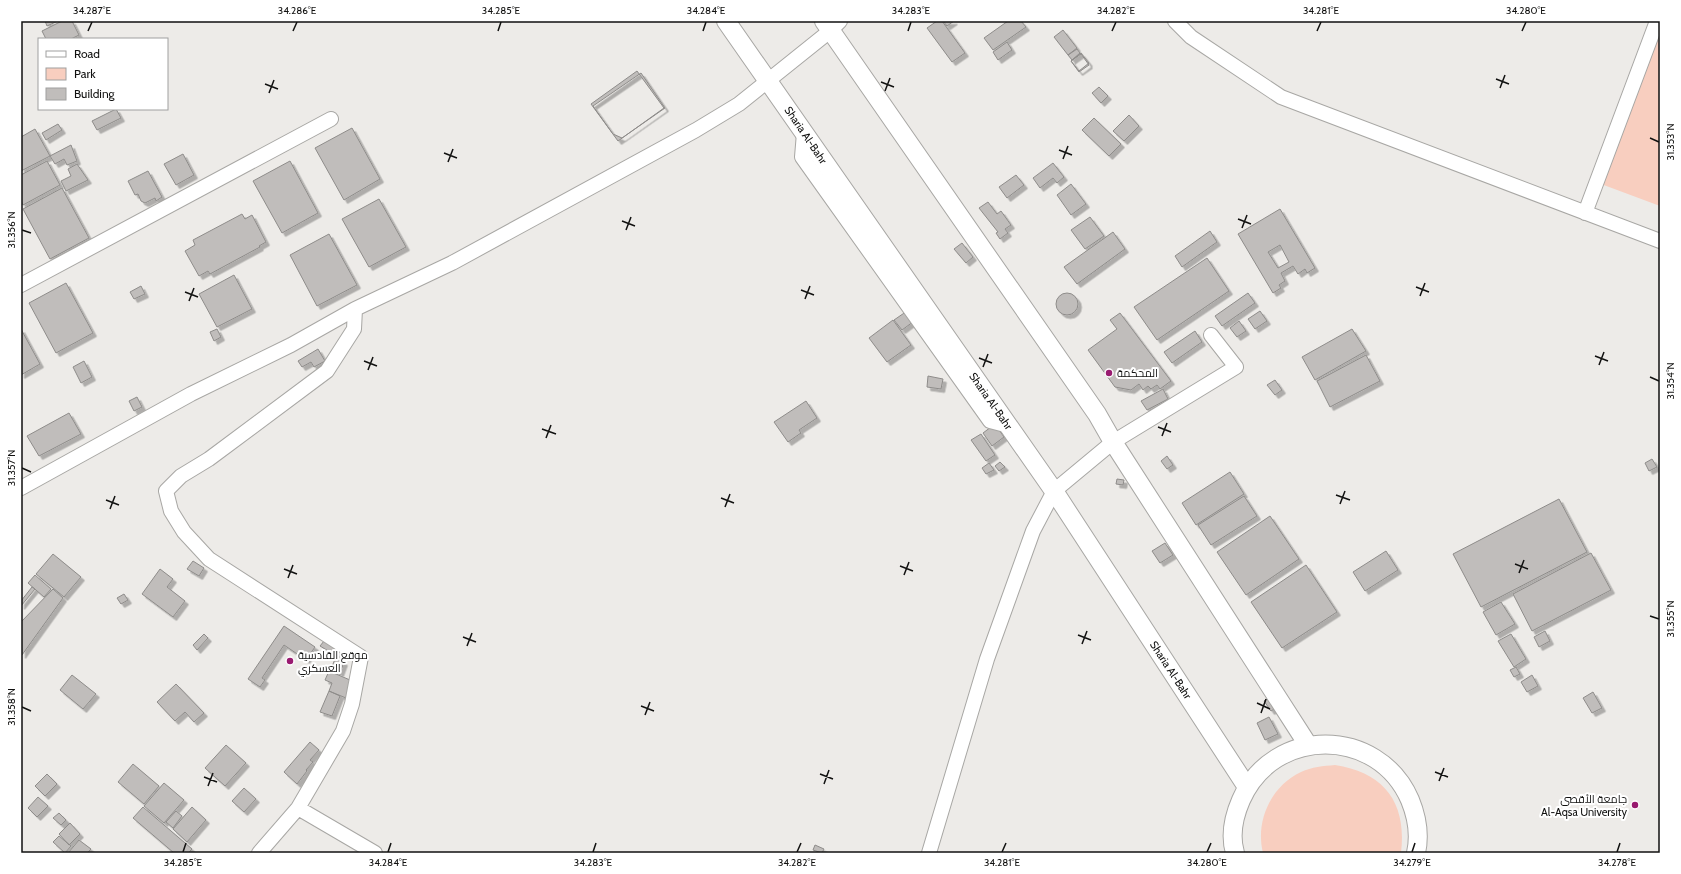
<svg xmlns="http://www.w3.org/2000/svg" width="1681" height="874" font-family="Cabin,Cairo,sans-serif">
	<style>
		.green { fill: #f8cebf }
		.building { fill: #c0bdbb; stroke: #8e8c8a; fill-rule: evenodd; filter: url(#shadow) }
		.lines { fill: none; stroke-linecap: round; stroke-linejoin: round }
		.minor-casing { stroke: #a8a7a4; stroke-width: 16 }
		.major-casing { stroke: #a8a7a4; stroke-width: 20 }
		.minor { stroke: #fff; stroke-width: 14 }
		.major { stroke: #fff; stroke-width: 18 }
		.ticks { fill: none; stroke: #111110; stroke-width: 1.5 }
		.poi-dot { fill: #991a70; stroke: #fff; stroke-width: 1.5 }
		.labels { text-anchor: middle; stroke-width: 4; stroke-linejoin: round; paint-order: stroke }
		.street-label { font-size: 11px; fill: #111110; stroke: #fff }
		.poi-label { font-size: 11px; fill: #111110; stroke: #fff; text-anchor: start }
		.neatline { fill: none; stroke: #111110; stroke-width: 1.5 }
		.ticks-label { font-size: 10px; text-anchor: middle; fill: #111110 }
	</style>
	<defs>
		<filter id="shadow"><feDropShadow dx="3.5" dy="3.5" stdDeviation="0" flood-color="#0004"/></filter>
	</defs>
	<rect width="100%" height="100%" fill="#edebe8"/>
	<path class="green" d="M1660 21V206L1593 181Z
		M1335 765C1385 773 1407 803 1401 853H1263C1255 821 1271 786 1301 772 1312 767 1323 766 1335 765Z"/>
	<path class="building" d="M45 21H58L47 26Z
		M62 21H72L79 35 71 39H46L42 31Z
		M937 21H942L965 53 952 62 927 28Z
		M943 21H954L947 26Z
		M1008 21H1021L1026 27 993 50 984 38Z
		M1063 30 1077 48 1068 55 1054 37Z
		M1007 42 1012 50 998 60 993 52Z
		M1077 49 1080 53 1072 60 1068 55Z
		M1081 53 1089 63 1079 71 1071 61Z
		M1081 54 1089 65 1079 72 1071 61Z
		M637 71 664 108 618 141 591 104Z
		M641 73 665 108 622 138 613 134 593 106Z
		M1099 87 1108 96 1101 103 1092 93Z
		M116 109 121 118 97 130 92 121Z
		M1129 115 1139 126 1124 141 1113 131Z
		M1094 118 1121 144 1109 156 1082 130Z
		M58 124 62 130 46 140 42 133Z
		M352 128 380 179 344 200 315 148Z
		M35 129 50 156 21 171V137Z
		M71 145 77 161 67 165 64 159 55 164 50 156Z
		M183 154 194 175 176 185 164 164Z
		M47 161 60 185 23 205 21 201V175Z
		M290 161 318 213 282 233 253 181Z
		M1053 163 1064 177 1057 183 1053 178 1040 188 1033 178Z
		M77 164 88 180 66 191 61 181 71 176 68 169Z
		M148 171 162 197 156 201 155 198 145 203 141 201 138 194 135 195 128 181Z
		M1016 175 1024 185 1007 198 999 187Z
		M1071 184 1086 204 1071 215 1057 195Z
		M62 188 89 238 50 259 23 209Z
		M379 199 406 247 369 267 342 219Z
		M988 202 997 214 1001 211 1011 225 1005 229 1008 233 1000 239 996 233 998 232 979 208Z
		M1280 209 1315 268 1307 273 1305 269 1298 274 1293 266 1281 273 1285 281 1279 285 1281 288 1273 293 1238 234ZM1280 245 1289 262 1278 268 1268 252Z
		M242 214 245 219 252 215 266 242 259 246 260 247 210 274 208 271 199 276 185 251 195 245 193 240Z
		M1090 217 1104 236 1085 249 1071 230Z
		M1210 231 1217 242 1182 267 1175 256Z
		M1113 232 1125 249 1077 284 1064 267Z
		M329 234 357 285 317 306 290 255Z
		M962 243 973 257 966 263 954 249Z
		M1207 258 1229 291 1157 340 1134 307Z
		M234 275 252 309 217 327 199 294Z
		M66 283 93 333 56 353 29 303Z
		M141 286 145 294 134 299 130 292Z
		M1248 293 1255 303 1222 326 1215 316Z
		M1056 304a11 11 0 1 1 22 0a11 11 0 1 1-22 0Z
		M910 309 917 319 902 330 894 320Z
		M1260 311 1267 321 1255 329 1248 319Z
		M1120 313 1171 381 1160 389 1157 385 1151 389 1148 386 1143 390 1139 384 1131 390 1115 387 1088 350 1117 329 1110 320Z
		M893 320 911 345 887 362 869 338Z
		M1239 321 1246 331 1237 337 1230 328Z
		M21 329 40 364 21 375Z
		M217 329 221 337 214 341 210 332Z
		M1352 329 1366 351 1315 380 1302 357Z
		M1195 331 1202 342 1172 363 1164 352Z
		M318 349 325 361 314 367 311 362 302 367 298 361Z
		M1366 355 1380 381 1330 407 1317 381Z
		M84 361 92 377 81 383 73 367Z
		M928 376 943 379 941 389 927 387Z
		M1275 380 1282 390 1275 395 1267 385Z
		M1163 389 1168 399 1147 410 1141 401Z
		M137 397 142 407 134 411 129 401Z
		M806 401 817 418 799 430 801 433 788 442 774 422Z
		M69 413 81 434 39 456 27 436Z
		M995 424 1004 437 992 446 983 433Z
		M981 434 995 455 986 461 971 440Z
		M1167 456 1173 465 1167 469 1161 461Z
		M1652 459 1657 467 1649 471 1645 463Z
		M1000 462 1005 467 999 471 995 466Z
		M989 463 994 470 986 474 982 468Z
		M1230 472 1244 494 1196 525 1182 503Z
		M1117 479 1124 480 1123 485 1116 484Z
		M1244 496 1257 516 1211 545 1198 525Z
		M1559 499 1587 552 1481 607 1453 554Z
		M1270 516 1299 559 1246 595 1217 552Z
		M1165 543 1173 555 1160 563 1152 551Z
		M1386 551 1398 570 1365 591 1353 572Z
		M1591 553 1611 590 1532 631 1513 594Z
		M53 554 81 577 64 597 36 574Z
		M193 561 204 568 199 576 187 569Z
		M1306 565 1337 612 1282 648 1251 602Z
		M160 569 173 579 167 587 185 601 173 617 142 594Z
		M35 575 51 589 44 597 28 583Z
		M32 587 35 589 21 606V601Z
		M53 589 63 598 22 655 21 622Z
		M124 594 128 600 121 604 117 598Z
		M1501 602 1515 624 1496 635 1483 612Z
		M284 626 315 647 306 660 284 645 262 678 265 680 260 687 248 679Z
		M1545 631 1550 641 1539 647 1534 637Z
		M204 634 208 638 197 650 193 645Z
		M1511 634 1526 659 1514 667 1498 641Z
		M324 641 339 649 335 655 320 646Z
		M335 659 344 662 340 673 331 669Z
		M1516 667 1520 674 1514 677 1510 670Z
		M329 671 350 680 346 698 329 691 332 683 325 680Z
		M72 675 96 694 83 709 60 690Z
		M1532 675 1538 686 1527 692 1521 682Z
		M176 684 204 713 194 722 185 712 175 721 157 702Z
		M329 691 340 696 332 716 320 712Z
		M1593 692 1602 708 1592 713 1583 698Z
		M1272 696 1279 706 1271 711 1264 701Z
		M1269 717 1278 734 1265 740 1257 723Z
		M310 742 319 750 310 760 313 762 306 770 307 771 297 784 284 772Z
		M226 745 246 763 225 786 205 768Z
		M133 764 159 786 144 804 118 782Z
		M47 774 57 784 45 796 35 786Z
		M164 783 184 800 164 823 144 806Z
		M244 788 256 799 244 812 232 801Z
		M38 797 48 806 37 817 28 808Z
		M143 807 192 849 188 853H174L133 818Z
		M192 807 206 820 187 842 173 829Z
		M176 811 182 816 173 828 166 822Z
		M59 813 66 820 61 825 53 818Z
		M70 823 80 834 69 845 59 834Z
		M59 836 71 846 65 853 53 842Z
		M79 840 91 849 87 853H68Z
		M815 845 824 849 822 853 813 850Z"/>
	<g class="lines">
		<defs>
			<path id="minor" d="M1175 21 1191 37 1281 97 1660 241
				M804 133 802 157 990 421 1009 426
				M1585 213 1657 21
				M21 285 331 119
				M21 488 191 394 291 345 355 309 452 263 696 130 739 104 830 31 840 21
				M298 808 375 853
				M259 853 298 808 343 731 352 704 361 657 209 559 184 532 171 511 166 491 181 476 209 459 327 371 354 329 355 309
				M929 853 987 659 1033 531 1054 491 1113 442 1236 367 1211 335"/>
			<path id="major" d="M726 21 1054 491 1247 787
				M824 21 1097 414 1113 442 1308 745
				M1235 853C1230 836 1234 816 1241 800 1273 726 1378 726 1410 800 1417 817 1420 835 1416 853"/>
		</defs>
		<use href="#minor" class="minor-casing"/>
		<use href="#major" class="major-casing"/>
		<use href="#minor" class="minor"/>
		<use href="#major" class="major"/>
	</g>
	<path class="ticks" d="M88 31 92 22M293 31 297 22M498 31 501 22M703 31 706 22M908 31 911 22M1112 31 1116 22M1317 31 1321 22M1522 31 1526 22M1496 79 1509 84M881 82 894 87M265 84 278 89M1500 88 1505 75M885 91 890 78M269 93 274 80M1650 138 1659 142M1059 150 1072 155M444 153 457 158M1063 159 1068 146M448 162 453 149M1238 219 1251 224M622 221 635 226M1242 228 1247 215M22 230 31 233M626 230 631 217M1416 287 1429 292M801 290 814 295M185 292 198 297M1420 296 1425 283M805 299 810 286M189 301 194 288M1595 356 1608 361M979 358 992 363M364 361 377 366M1599 365 1604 352M983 367 988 354M368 370 373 357M1650 377 1659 381M1158 427 1171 432M542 429 556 434M1162 436 1167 423M546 438 551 425M22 468 31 472M1336 495 1350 500M721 498 734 503M106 500 119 505M1340 504 1345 491M725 507 730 494M110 509 115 496M1515 564 1528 569M900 566 913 571M284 569 297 574M1519 573 1524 560M904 575 909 562M288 578 293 565M1650 616 1659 619M1078 635 1091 640M463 637 476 642M1082 644 1087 631M467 646 472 633M1257 703 1270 709M641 706 654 711M22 707 31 711M1261 713 1266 699M645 715 650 702M1435 772 1448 777M820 774 833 779M204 777 217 782M1439 781 1444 768M824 784 829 770M208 786 213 773M183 852 186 843M388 852 391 843M593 852 596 843M797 852 801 843M1002 852 1006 843M1207 852 1211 843M1412 852 1415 843M1617 852 1620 843"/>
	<g class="poi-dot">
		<circle cx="1109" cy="373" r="4"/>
		<circle cx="290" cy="661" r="4"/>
		<circle cx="1635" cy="805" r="4"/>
	</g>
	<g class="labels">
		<g class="street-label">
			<text transform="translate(806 135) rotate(56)" y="4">Sharia Al-Bahr</text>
			<text transform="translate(991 401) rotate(55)" y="4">Sharia Al-Bahr</text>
			<text transform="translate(1171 670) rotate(57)" y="4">Sharia Al-Bahr</text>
		</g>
		<g class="poi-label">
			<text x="1117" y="377">المحكمة</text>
			<text x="298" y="659">موقع القادسية<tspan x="298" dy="13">العسكري</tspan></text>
			<text x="1627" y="803" text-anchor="end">جامعة الأقصى<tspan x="1627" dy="13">Al-Aqsa University</tspan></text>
		</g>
	</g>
	<rect width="1681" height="874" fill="none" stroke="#ffffff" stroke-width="44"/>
	<rect x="38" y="38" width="130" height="72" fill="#ffffff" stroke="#a0a09f"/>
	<rect x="46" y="51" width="20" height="6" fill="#ffffff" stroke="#a0a09f"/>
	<text x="74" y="58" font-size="12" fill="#111110">Road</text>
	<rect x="46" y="68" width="20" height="12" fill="#f8cebf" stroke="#a0a09f"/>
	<text x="74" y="78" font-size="12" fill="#111110">Park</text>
	<rect x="46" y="88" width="20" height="12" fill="#c0bdbb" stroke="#a0a09f"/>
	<text x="74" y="98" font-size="12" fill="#111110">Building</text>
	<rect x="22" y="22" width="1637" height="830" class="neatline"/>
	<g class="ticks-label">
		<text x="92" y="14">34.287°E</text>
		<text x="297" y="14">34.286°E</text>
		<text x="501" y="14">34.285°E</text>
		<text x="706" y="14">34.284°E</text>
		<text x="911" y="14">34.283°E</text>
		<text x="1116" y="14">34.282°E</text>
		<text x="1321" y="14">34.281°E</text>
		<text x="1526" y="14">34.280°E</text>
		<text transform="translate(1670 142) rotate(-90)" y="4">31.353°N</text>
		<text transform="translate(11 230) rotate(-90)" y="4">31.356°N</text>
		<text transform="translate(1670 381) rotate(-90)" y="4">31.354°N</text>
		<text transform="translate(11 468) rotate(-90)" y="4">31.357°N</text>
		<text transform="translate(1670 619) rotate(-90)" y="4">31.355°N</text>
		<text transform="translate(11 707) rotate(-90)" y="4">31.358°N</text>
		<text x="183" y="866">34.285°E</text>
		<text x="388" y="866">34.284°E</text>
		<text x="593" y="866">34.283°E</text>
		<text x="797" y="866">34.282°E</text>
		<text x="1002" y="866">34.281°E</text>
		<text x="1207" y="866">34.280°E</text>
		<text x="1412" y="866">34.279°E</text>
		<text x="1617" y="866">34.278°E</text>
	</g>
</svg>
